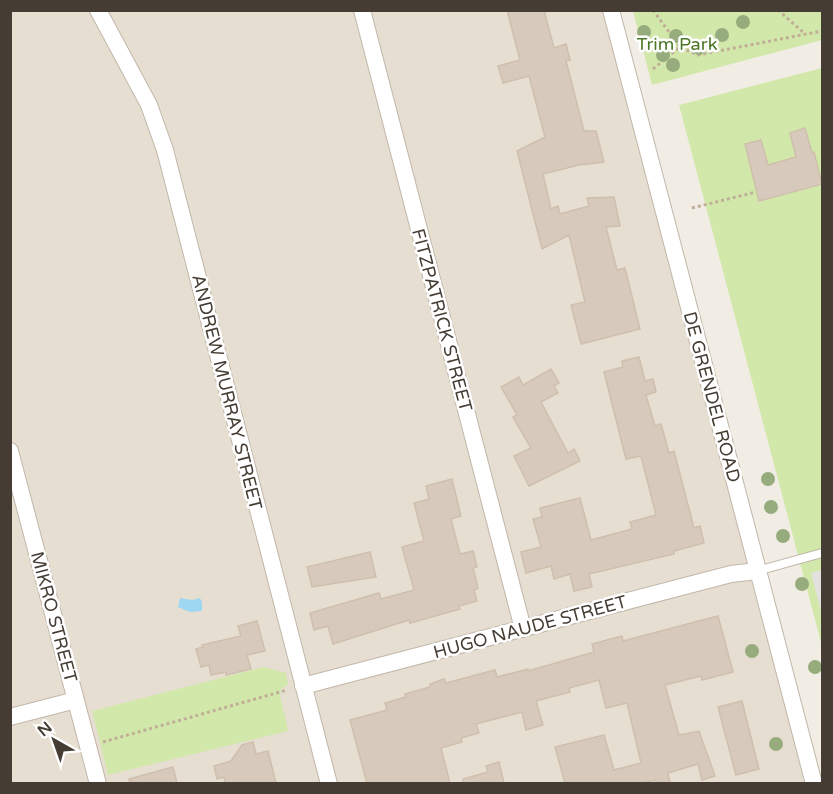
<svg xmlns="http://www.w3.org/2000/svg" width="833" height="794" font-family="'Varela Round',sans-serif">
	<style>
		.residential { fill: #e7ded2 }
		.green { fill: #d2e8ab }
		.parking { fill: #e3e0dd }
		.water { fill: #9ed7f2 }
		.building { fill: #d7cabc; stroke: #cfbfac; stroke-width: 1.5 }
		.lines { fill: none; stroke-linecap: round; stroke-linejoin: round }
		.service-casing { stroke: #c1b7a9; stroke-width: 10 }
		.minor-casing { stroke: #c1b7a9; stroke-width: 18 }
		.path { stroke: #c0ae97; stroke-width: 3; stroke-dasharray: 3 3; stroke-linecap: butt }
		.service { stroke: #fff; stroke-width: 8 }
		.minor { stroke: #fff; stroke-width: 16 }
		.tree { fill: #97ac7c }
		.labels { text-anchor: middle; stroke-width: 5; stroke-linejoin: round; paint-order: stroke }
		.park-label { font-size: 18px; fill: #4c7726; stroke: #fff }
		.street-label { font-size: 18px; fill: #453d34; stroke: #fff }
	</style>
	<rect width="100%" height="100%" fill="#f2ede4"/>
	<path class="residential" d="M10 11H611L812 783H11Z"/>
	<path class="green" d="M633 11H822V40L652 85Z
		M822 68V646L679 105Z
		M264 667 286 673 288 684 281 689 280 695 288 731 108 775 92 711Z"/>
	<path class="parking" d="M822 570V615L811 573Z"/>
	<path class="water" d="M180 598 192 600 200 598 202 602V611L190 612 178 607Z"/>
	<path class="building" d="M507 10H544L554 48 566 44 570 60 566 61 584 131H596L604 162 579 165 543 174 551 209 558 206 560 214 589 206 587 198 614 197 620 226 606 227 617 270 625 268 640 329 581 344 571 305 585 302 569 235 542 249 517 151 545 137 529 76 503 83 498 66 520 60Z
		M805 128 812 153 814 152 822 184 759 201 745 144 761 140 768 165 796 157 790 133Z
		M639 357 645 381 653 379 656 392 646 395 655 426 661 424 669 453 674 451 694 528 700 526 704 543 674 551V554L589 574 592 587 574 591 570 574 554 579 551 566 526 573 521 552 541 547 533 519 542 517 540 508 580 498 591 540 632 529 630 522 656 515 641 456 626 459 604 372 623 367 622 361Z
		M551 369 559 383 554 386 558 393 541 402 568 453 574 449 580 461 529 486 514 456 531 448 513 417 517 415 501 387 519 377 523 385Z
		M452 479 461 516 451 519 460 554 473 551 477 567 473 568 478 588 474 590 477 601 459 606 460 609 410 623 409 620 333 644 328 626 314 630 310 613 379 593 381 599 414 590 402 547 424 541 414 503 429 499 426 486Z
		M370 552 376 577 312 587 307 567Z
		M718 616 733 672 702 680 701 676 665 685 679 735 699 731 715 776 702 780 698 764 668 773 670 783H656L655 780 641 783H565L555 747 604 735 614 770 641 763 627 703 606 708 599 680 569 688 570 692 536 701 543 725 526 730 522 712 476 724 479 733 461 738 462 742 441 748 450 783H367L350 720 387 710 385 703 406 697 405 694 430 687V684L444 679 446 683 495 670 497 677 528 669V671L594 652 592 644 622 636 623 641Z
		M257 621 265 651 247 655 251 669 226 675V672L211 675 209 665 201 667 196 649 203 647 202 645 241 636 238 626Z
		M742 701 759 769 736 775 718 707Z
		M253 742 256 754 268 751 276 783H225L224 777 217 779 214 766 231 761 242 745Z
		M499 762 504 783H463V779L488 772 486 766Z
		M173 767 177 783H130L129 779Z"/>
	<g class="lines">
		<defs>
			<path id="service" d="M757 571 822 553"/>
			<path id="minor" d="M98 10 149 105 165 150 329 784
				M362 10 523 629
				M611 10 814 784
				M10 451 98 784
				M303 686 731 574 757 571
				M10 717 76 700"/>
		</defs>
		<use href="#service" class="service-casing"/>
		<use href="#minor" class="minor-casing"/>
		<path class="path" d="M653 10 680 47
			M778 10 805 34
			M653 69 680 47 698 55 822 31
			M692 208 756 192
			M103 742 287 690"/>
		<use href="#service" class="service"/>
		<use href="#minor" class="minor"/>
	</g>
	<g class="tree">
		<circle cx="743" cy="22" r="7"/>
		<circle cx="644" cy="32" r="7"/>
		<circle cx="722" cy="35" r="7"/>
		<circle cx="676" cy="36" r="7"/>
		<circle cx="699" cy="48" r="7"/>
		<circle cx="663" cy="55" r="7"/>
		<circle cx="673" cy="65" r="7"/>
		<circle cx="768" cy="479" r="7"/>
		<circle cx="771" cy="507" r="7"/>
		<circle cx="783" cy="536" r="7"/>
		<circle cx="802" cy="584" r="7"/>
		<circle cx="752" cy="651" r="7"/>
		<circle cx="815" cy="667" r="7"/>
		<circle cx="776" cy="744" r="7"/>
	</g>
	<g class="labels">
		<g class="park-label">
			<text x="677" y="50">Trim Park</text>
		</g>
		<g class="street-label">
			<text transform="translate(442 320) rotate(75)" y="6">FITZPATRICK STREET</text>
			<text transform="translate(227 392) rotate(76)" y="6">ANDREW MURRAY STREET</text>
			<text transform="translate(712 397) rotate(75)" y="6">DE GRENDEL ROAD</text>
			<text transform="translate(54 617) rotate(75)" y="6">MIKRO STREET</text>
			<text transform="translate(530 627) rotate(-15)" y="6">HUGO NAUDE STREET</text>
		</g>
	</g>
	<rect width="833" height="794" fill="none" stroke="#453d34" stroke-width="24"/>
	<g transform="translate(54 740) rotate(320)" stroke="#ffffff" stroke-width="4.5" paint-order="stroke">
	<path d="M0-4.5L10 22L0 15L-10 22Z" fill="#453d34"/>
	<text y="-9" font-size="16" font-weight="bold" text-anchor="middle" fill="#453d34">N</text>
	</g>
</svg>
